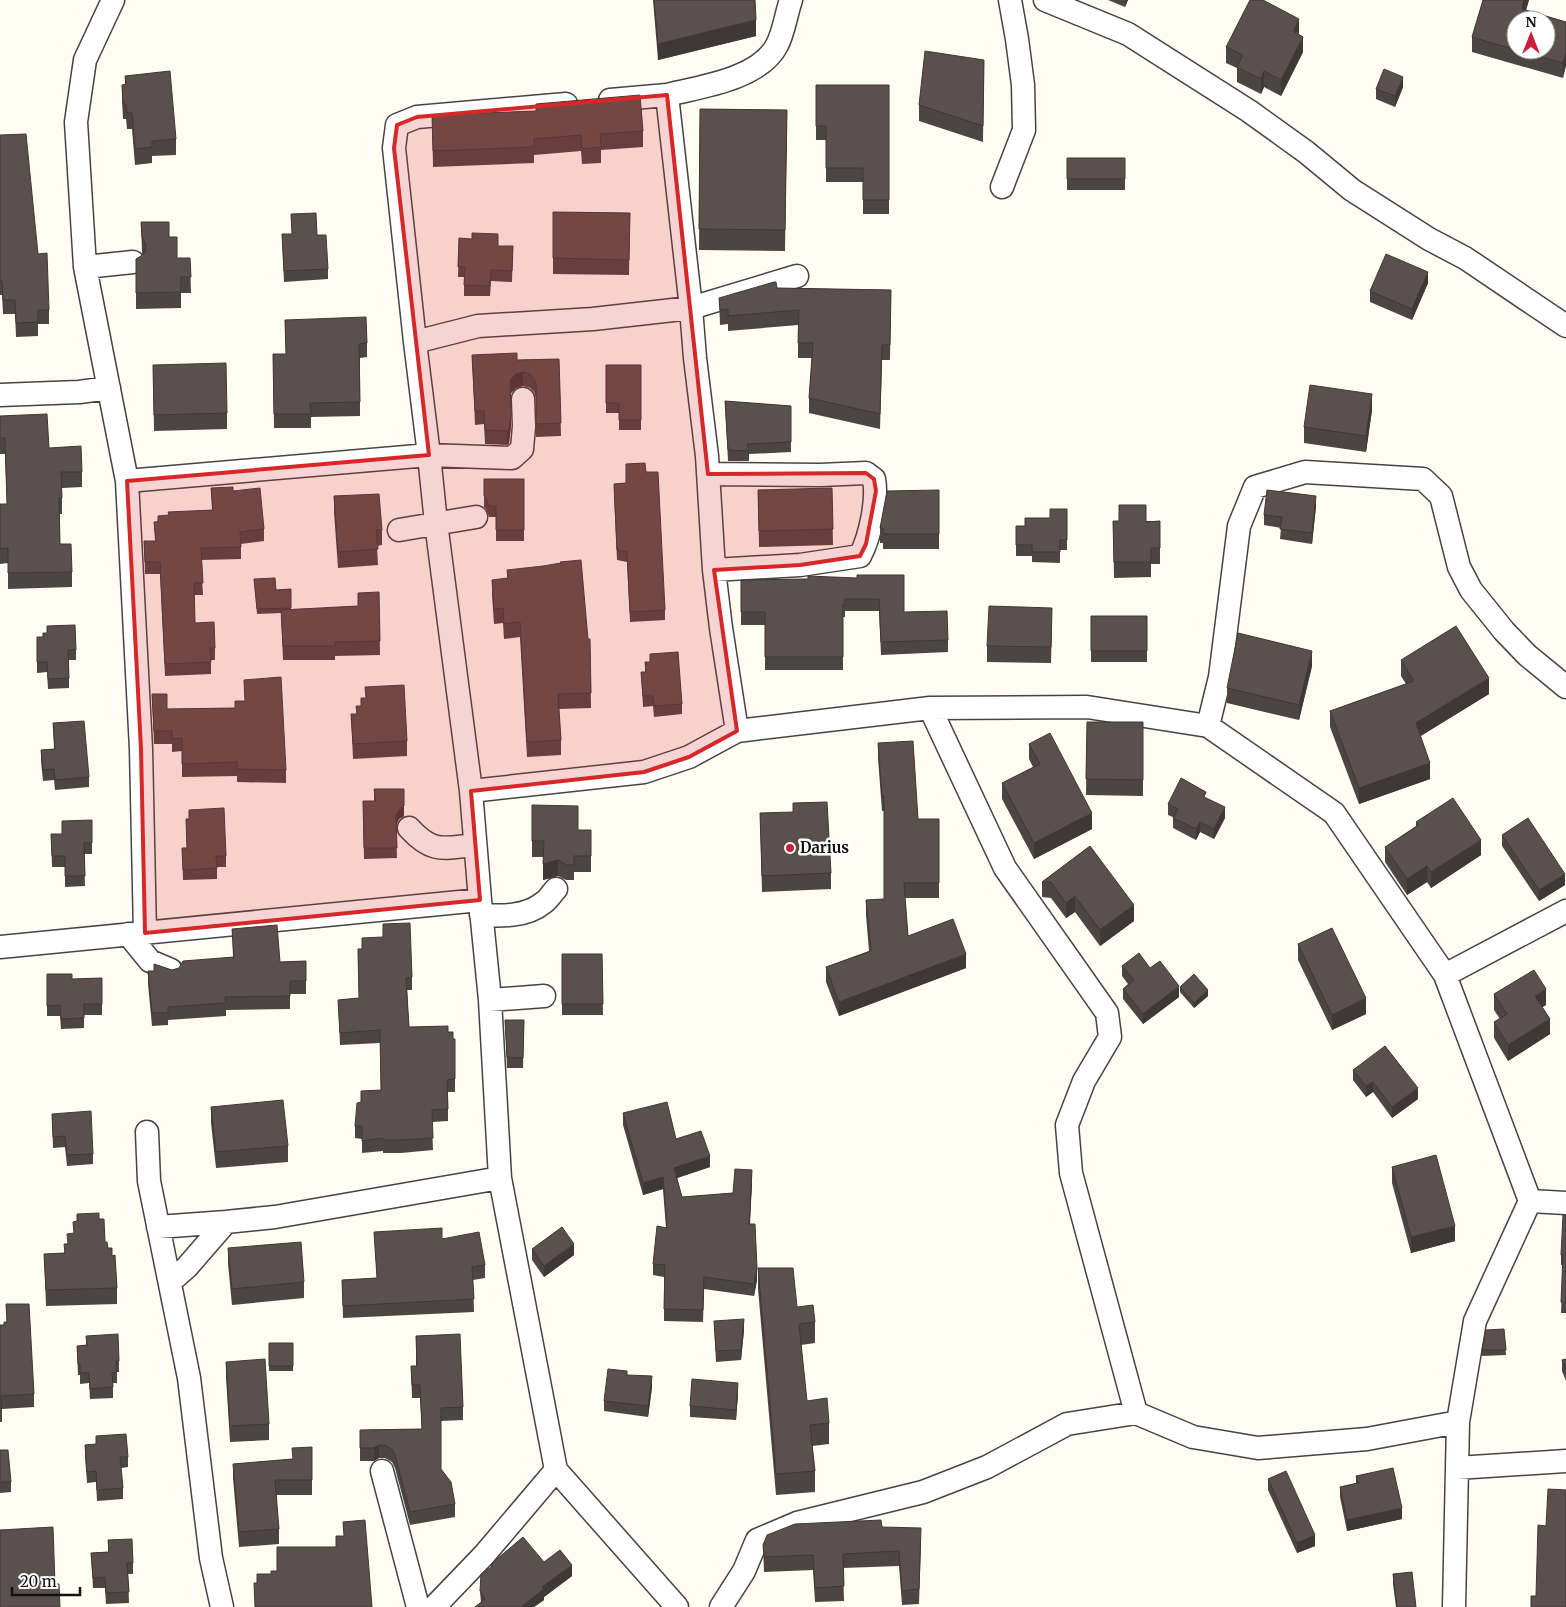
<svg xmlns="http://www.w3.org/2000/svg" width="1566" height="1607" font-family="Merriweather,serif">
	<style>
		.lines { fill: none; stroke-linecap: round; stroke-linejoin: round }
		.street-casing { stroke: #444; stroke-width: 25 }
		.street { stroke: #fff; stroke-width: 22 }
		.wall { fill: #4d4541 }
		.shaded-wall { fill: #3f3835 }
		.building { fill: #5a504c; stroke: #3f3835 }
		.marked { fill: #d62828; fill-opacity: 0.2; stroke: #d62828; stroke-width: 4; stroke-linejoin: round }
		.poi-dot { fill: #cb1e3c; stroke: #fff; stroke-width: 2 }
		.labels { text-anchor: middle; stroke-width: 5; stroke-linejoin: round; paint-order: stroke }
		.poi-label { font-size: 15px; font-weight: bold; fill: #111; stroke: #fff; text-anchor: start }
	</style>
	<rect width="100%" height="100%" fill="#fffcf4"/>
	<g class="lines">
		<defs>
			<path id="street" d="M113 0 85 60 76 122 85 267 127 481
				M1045 0 1128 34 1249 111 1306 152 1352 190 1429 239 1465 258 1566 326
				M667 95C700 87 760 79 777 45 784 32 786 14 791 0
				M610 100 667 95 691 308 797 276
				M1002 187 1024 130 1023 85 1017 39 1010 0
				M85 267 133 262
				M415 342 394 148 397 125 417 117 566 104
				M0 395 79 392 109 388
				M523 399 524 426 522 449 512 458 429 455 415 342 478 326 593 319 691 308 695 358 707 456 714 570 721 628 737 731
				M708 474 820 475 866 473 874 479C878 501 870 537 860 556L800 565 714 570
				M399 530 476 517
				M930 708 1005 868 1107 1013 1110 1037 1084 1081 1067 1125 1071 1173 1136 1413 1193 1437 1258 1448 1367 1439 1458 1422
				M1208 726 1220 677 1239 526 1255 487 1305 472 1423 479 1441 496 1459 567 1471 590 1504 631 1527 655 1566 687
				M409 828C433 854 443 848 475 845
				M480 900 471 791 644 772 689 757 737 731 930 708 1087 707 1208 726 1334 813 1445 975
				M481 915C501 916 526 917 543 903 548 900 552 893 556 889
				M145 933 141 749 127 481 429 455 436 523 471 791
				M128 934 150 961 171 970
				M0 947 480 900 490 1000 500 1178 556 1470 484 1555 434 1607
				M490 1000 544 996
				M147 1132 149 1181 189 1378 211 1558 222 1607
				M1530 1201 1566 1203
				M158 1227 226 1222 275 1217 500 1178
				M170 1282 187 1267 226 1222
				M1457 1468 1566 1461
				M556 1470 677 1607
				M382 1471 418 1607
				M721 1607 744 1571 757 1540 797 1523 923 1492 987 1467 1067 1424 1136 1413
				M1454 1607 1458 1422 1475 1321 1530 1201 1445 975 1566 911"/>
		</defs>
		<use href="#street" class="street-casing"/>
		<use href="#street" class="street"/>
	</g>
	<path class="wall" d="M653 0H755L756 36 658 60Z
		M1108 0H1128L1125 7Z
		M1483 0H1529L1526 10 1566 22 1563 78 1472 52V37Z
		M1299 34 1303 52 1281 96 1264 87 1261 94 1237 82V68L1226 63V47Z
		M984 60 983 142 919 121V105Z
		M125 76 176 139V155L152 156V163L135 165 132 129H127L126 119H123L122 100V85L125 84Z
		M816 85H889V214H863V182H826V140H816Z
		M1403 87 1395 107 1376 99V89Z
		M536 104 643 131V147L601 150V163L582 164 581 151 534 155V163L433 167 432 115 536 111Z
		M700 109 787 110 785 251 699 250Z
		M0 135 38 254 49 310V324H38V336L16 337 15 314H3L2 295H0Z
		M1067 158H1125V190H1067Z
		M553 212 630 213 629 275 553 274Z
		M291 214 328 269V279L284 282 282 234H292Z
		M141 222 169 237 177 258H190L191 293H181V308L136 309V259L141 256 143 255 142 253Z
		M459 238 498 246H513L512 282 491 281 490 296H464V277H458Z
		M1428 283 1412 320 1370 302V291Z
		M777 288 891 290 890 360H882L880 429 809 413V398L812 358H798V325L728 331V324L720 325 719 298Z
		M285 320 367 343V357L360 358V416L311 417V428H274L273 354H286Z
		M472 355 517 360 559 359 561 436 536 437V398L534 392 530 388 523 386 516 388 511 393 510 397 511 426 509 443 507 445 485 444 484 424 475 425Z
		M153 365 227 413V429L154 431Z
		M606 365H641V430H619V413H606Z
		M725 401 791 406V452L749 454V461H728Z
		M1372 410 1366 452 1304 443V427Z
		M0 416 49 448 82 472V487L62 488V514H59L60 544 72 572V587L8 589V563L0 564V504H7L5 454H0Z
		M626 464 646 472 665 610V620L630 622 627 562 617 560 614 493V484L626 483Z
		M484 479H524V541H496V517H489L486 509 484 507Z
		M211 488 233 491 264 529V541L241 544V559L201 560 203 595H194L195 623 215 648V660H211V674L165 676 160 574H145L144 541H155L154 522 212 510Z
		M832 488 833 545 759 547 758 490Z
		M939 490V549H883V543H880V528Z
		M334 496 382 530V545L377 546 378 565 338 568 334 512Z
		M1316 506 1312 544 1280 539 1281 528 1264 525V515Z
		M1067 509V550H1060V563L1032 562V556H1016V526H1025L1050 518Z
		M1113 521H1160V564H1151V577L1114 578Z
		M507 570 588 639H590L591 708 559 709 561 740V755L527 757 520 637 504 639 503 623 494 624 492 595V580L507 578Z
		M857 578 904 612 948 640V652L881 655 879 611H845V617H843V670H765V625H741V580Z
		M254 579 276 590 291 589V610L358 606 379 592 380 655 335 656V660H283L281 613 257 614Z
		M1091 616H1147V662H1091Z
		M1052 624 1051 663 987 662V646Z
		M37 637 76 650V660H69V688L48 689 47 672 37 673Z
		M650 654 682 704V714L654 717 653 706 643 707 641 672H645V662H650Z
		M1401 660 1489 694 1420 736 1430 779 1359 804 1330 727V711L1406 684 1401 676Z
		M1312 666 1299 720 1227 703V688Z
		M244 680 286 770V783L237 782V776L182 777V751L172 752V744H154L152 694 167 709 235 708 245 701Z
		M351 714H356L407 741V756L353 759Z
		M1087 722H1143V796L1086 795Z
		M53 723 89 777V787L55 790 54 780 43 781 41 761V750L54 749Z
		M878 743 918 819H939V898H905L908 936 966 968 839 1016 826 982V967L869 951 866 915V900L884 899V811H882L878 758Z
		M1029 744 1092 829 1034 859 1002 799V783L1033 767 1029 759Z
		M374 789 404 816 399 819 396 825 397 858 364 859 363 801H374Z
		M1206 798 1225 818 1214 839 1200 832 1196 840 1173 828V817L1168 815V804Z
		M532 805 578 830H591V872H574V880H566L558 876 543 880V857H532Z
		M760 813 831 873V889L762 892Z
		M186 819 226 856V867H217V879L183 880 182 848H187Z
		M92 820V854H84L85 886 65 887V867H52L51 834H62Z
		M1416 822 1481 855 1431 888 1427 882 1407 895 1385 862V847L1416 826Z
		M1502 835 1565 885 1539 901 1502 846Z
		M1090 846 1134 921 1100 946 1075 912 1066 918 1051 898 1042 897V882Z
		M232 929 280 962 306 961V994H290V1009L226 1010V1016L168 1020V1025L152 1026 148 984V971H154V964L172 970 233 957Z
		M1298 944 1366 1014 1332 1030 1298 960Z
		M358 949 412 977V990H407L409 1027 448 1032 453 1039H455V1092H448V1121L432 1122 433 1150 401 1153H383V1151L362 1153V1139L355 1138V1126L361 1102 381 1090 380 1043 340 1045 338 1000 359 998Z
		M562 954H602L603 1015H562Z
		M1122 966 1150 968 1179 997 1143 1024 1123 999V989L1128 984 1122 976Z
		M47 974 72 979 102 978V1015H84V1028L61 1029 60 1016H47Z
		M1180 987 1208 996 1194 1008 1180 992Z
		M1494 994 1546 1005 1542 1007 1550 1034 1508 1061 1494 1038V1022L1500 1019 1494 1010Z
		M505 1020H524L523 1068H507Z
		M1353 1070 1418 1099 1392 1118 1373 1092 1366 1097 1353 1080Z
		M211 1107 288 1146V1162L216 1168 211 1123Z
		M623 1113 676 1139 710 1167 677 1178 682 1197 733 1193 752 1182 750 1224 757 1280 754 1296 704 1289 703 1322 664 1321V1277L653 1275V1264L666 1228 663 1189 643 1195 623 1125Z
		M52 1114 93 1154V1164L67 1166 65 1147 53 1148Z
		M1392 1167 1455 1241 1411 1253 1392 1183Z
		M1566 1215V1313H1561L1563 1265H1561V1255Z
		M99 1219 105 1242 112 1256 117 1288V1304L46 1306 44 1254 64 1253 67 1244 73 1233Z
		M374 1232 442 1239 485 1265V1278L473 1280 474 1312 343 1318 342 1280 377 1278Z
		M228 1248 304 1282V1298L232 1305 228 1264Z
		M532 1249 574 1255 544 1277 532 1260Z
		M758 1268 797 1307 815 1322V1343L801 1345 807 1401 829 1423V1444L812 1446 815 1471V1492L776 1495 758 1289Z
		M6 1304 34 1394V1407L2 1409V1422H0V1325H4L7 1322Z
		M714 1321 744 1330 741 1360 716 1362Z
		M1504 1329 1506 1355 1482 1356V1350Z
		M86 1336 119 1361V1372H117V1383H113V1398L90 1399 89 1383 80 1384V1375H78L77 1346 86 1345Z
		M416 1336 463 1407V1420L441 1421V1469L455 1504V1517L410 1525 395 1468 392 1462 385 1458H379L374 1461H360V1430L422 1429 420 1398H412L411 1366H416Z
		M269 1343H293V1371H269Z
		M1566 1359V1381L1562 1371V1360Z
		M226 1362 269 1424V1440L230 1442 226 1377Z
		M652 1387 648 1417 604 1411V1401Z
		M738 1393 736 1420 690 1417V1406Z
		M96 1436 128 1457V1467L121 1468 123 1488V1499L97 1501 96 1482 87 1483 85 1456V1445L96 1444Z
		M312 1447V1495H276L279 1529V1544L239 1547 233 1478V1464L292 1459Z
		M0 1450 11 1482V1492L0 1493Z
		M1356 1476 1402 1519 1347 1531 1340 1497V1487L1356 1483Z
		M1268 1479 1315 1546 1297 1553 1268 1490Z
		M882 1527 921 1543 919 1604 902 1605 899 1566 843 1568 844 1601 815 1602 813 1570 764 1572 763 1545Z
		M108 1540 133 1563V1574H128L129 1603 106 1604 105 1588H93L91 1553 108 1552Z
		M544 1562 572 1576 544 1597V1600L534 1607H475L481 1603 480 1591 491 1567V1564Z
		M1393 1574 1416 1607H1396L1393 1584Z"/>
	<path class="shaded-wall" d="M1125 0H1128L1125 7Z
		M1524 0H1529L1523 20 1522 9Z
		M1299 19V34L1293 31Z
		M756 20V36L658 60V44Z
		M1303 37V52L1281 96V80Z
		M1566 51V66L1563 78V63Z
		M1264 71V87L1261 94V79Z
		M1403 77V87L1395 107V96Z
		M1428 272V283L1412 320V309Z
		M523 372V386L516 388 511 393 510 399V386L511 379 516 374Z
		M1372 394V410L1366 452V436Z
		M511 412V426L509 443 507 445V431Z
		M1316 496V506L1312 544V533Z
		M1312 651V666L1299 720V705Z
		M1489 678V694L1416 739V723Z
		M1430 763V779L1359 804V788Z
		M404 806V816L399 819 396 825V815L399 809Z
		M1225 807V818L1214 839V829Z
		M1092 813V829L1034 859V843Z
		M1200 822V832L1196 840V829Z
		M1481 840V855L1431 888V872Z
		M558 860V876L543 880V864Z
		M1427 866V882L1407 895V879Z
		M1565 874V885L1539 901V890Z
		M1075 896V912L1066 918V903Z
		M1134 905V921L1100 946V930Z
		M966 954V968L839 1016V1002Z
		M1179 986V997L1143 1024V1014Z
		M1546 989V1005L1535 1012V996Z
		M1208 990V996L1194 1008V1003Z
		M1366 998V1014L1332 1030V1015Z
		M1550 1019V1034L1508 1061V1045Z
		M1373 1082V1092L1366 1097V1086Z
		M1418 1088V1099L1392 1118V1107Z
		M710 1156V1167L674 1179V1168Z
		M752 1170V1182L749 1236V1224Z
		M663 1177V1189L643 1195V1183Z
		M1455 1226V1241L1411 1253V1237Z
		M574 1244V1255L544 1277V1266Z
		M757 1268V1280L754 1296V1284Z
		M744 1319V1330L741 1360V1350Z
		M652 1376V1387L648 1417V1406Z
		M738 1383V1393L736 1420V1410Z
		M379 1445V1458L374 1461V1448Z
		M1402 1508V1519L1347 1531V1520Z
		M1315 1535V1546L1297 1553V1543Z
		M572 1565V1576L544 1597V1600L534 1607H521L542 1587Z"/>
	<path class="building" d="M654 0H755L756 20 658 44Z
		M1250 0H1263L1299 19 1293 31 1303 37 1281 80 1264 71 1261 79 1237 67 1243 55 1226 47Z
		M1483 0H1524L1522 9 1566 22V51L1563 63 1517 50H1546V20H1516V50L1472 37Z
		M925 51 984 60 983 126 919 105Z
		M1384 69 1403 77 1395 96 1376 89Z
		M170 71 176 139 152 141V147L135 149 132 113H127L126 104H123L122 85 126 84 125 76Z
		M816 85H889V200H863V168H826V126H816Z
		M640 95 643 131 600 134 601 147 582 149 581 135 534 139V147L433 151 432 115 536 111V104Z
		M700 109 787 110 785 230 699 229Z
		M26 134 38 254 47 253 49 310H38V322L16 323 15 300H3L2 281H0V135Z
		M1067 158H1125V179H1067Z
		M553 212 630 213 629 260 553 258Z
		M316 213 317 235H326L328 269 284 271 282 234H292L291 214Z
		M141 222H169V237H177V258H190L191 277H181V292L136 293V259L141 256 145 252 146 245 142 237Z
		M472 233 498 234V246H513L512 271 491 270 490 286 464 285 465 267H458L459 238 472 239Z
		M1386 254 1428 272 1412 309 1370 291Z
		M774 282H776L777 288 891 290 890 345H882L880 414 809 398 813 343H798L799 310 728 316V309L720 310 719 298Z
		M366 317 367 343 359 344 360 402 310 403 311 414H274L273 354H286L285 320Z
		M517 353V360L559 359 561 423 536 424V384L534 379 530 374 523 372 516 374 511 379 510 386 511 412 509 429 507 431 485 430 484 411H475L472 355Z
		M226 363 227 413 154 415 153 365Z
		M606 365H641V420H619V403H606Z
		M1310 385 1372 394 1366 436 1304 427Z
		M725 401 791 406V442L747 444 749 451 728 450Z
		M47 414 49 448 81 446 82 472H61L62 498H59L60 544H71L72 572 8 573V548L0 549V504H7L5 438H0V416Z
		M645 463 646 472H658L665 610 630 612 627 552 617 550 614 484 626 483V464Z
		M484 479H524V530H496V506H489L486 498 484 496Z
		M233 487V491L260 488 264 529 240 532 241 547 201 548 203 583H194L195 623 214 622 215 648H210L211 662 165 664 160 562H145L144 541H156L154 522H158V516L169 515 168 512 213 510 211 488Z
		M832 488 833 529 759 531 758 490Z
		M939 490V534H883V528H880L887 491Z
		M1267 490 1316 496 1312 533 1280 529 1282 517 1264 515Z
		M379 494 382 530H376L378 549 338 552 334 496Z
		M1119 505H1146V522L1160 521V548H1151V562H1114L1113 521H1119Z
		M1050 509H1067V540H1060V552H1032V545H1016V526H1025V518H1050Z
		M581 560 588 639H590L591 693 558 694 561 740 527 742 520 622 504 624 503 608 494 609 492 580 508 578 507 570 543 566 561 563 560 562Z
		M857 575H904V612L947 611 948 640 881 642 879 599H845V605L843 604V657H765V612H741V580L808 579V576L857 578Z
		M275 578 276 590 291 589V608L257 609 254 579Z
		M379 592 380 641 335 642V646H283L281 610 358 606V593Z
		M989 606 1052 608 1051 647 987 646Z
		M1091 616H1147V651H1091Z
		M75 625 76 650H68L69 678 48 679 47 662H37V637H43V633H47V626Z
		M1456 626 1489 678 1416 723 1430 763 1359 788 1330 711 1414 681 1401 660Z
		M1238 633 1312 651 1299 705 1227 688Z
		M678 652 682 704 654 706 653 696H643L641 672H646L645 662H650V654Z
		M281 677 286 770 237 769V762L182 764V738L172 739V731H154L152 694H167V709L235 708V701H245L244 680Z
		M404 685 407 741 353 744 351 714H357L356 706H361V698H366L365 687Z
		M84 721 89 777 55 780 54 769 43 770 41 750 55 749 53 723Z
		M1087 722H1143V780L1086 779Z
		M1050 733 1092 813 1034 843 1002 783 1040 764 1029 744Z
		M913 741 918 819H939V883H904L908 936 953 919 966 954 839 1002 826 967 871 951 866 900 884 899V796L882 797 878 743Z
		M1181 778 1206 792 1204 797 1225 807 1214 829 1200 822 1196 829 1173 818 1178 809 1168 804Z
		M374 789H404V806L399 809 396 815 397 848H364L363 801H376Z
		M1453 798 1481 840 1431 872 1427 866 1407 879 1385 847 1419 825 1416 822Z
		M827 802 831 873 762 876 760 813 793 812V803Z
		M532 805 578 806V830H591V856H574V865H566L558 860 543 864 544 841H532Z
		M224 808 226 856H216L217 868 183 870 182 848H187L186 819H189V810Z
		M1528 818 1565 874 1539 890 1502 835Z
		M92 820V843H84L85 876H65V856H52L51 834H62V821Z
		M1090 846 1134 905 1100 930 1075 896 1066 903 1051 882H1042Z
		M410 923 412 977 406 978 409 1027 448 1026V1032H453V1039H455V1079L447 1080 448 1109 432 1110 433 1138 401 1140H383V1138L362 1141V1126H355L357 1103 361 1102V1091L381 1090 380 1030 340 1033 338 1000 359 998 358 949H362V938L383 937V924Z
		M277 925 280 962 306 961V981H290V996L225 997 226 1003 168 1007V1013H152L148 971H154V964L172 970 179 968 183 961 234 957 232 929Z
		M1332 928 1366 998 1332 1015 1298 944Z
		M1139 953 1150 968 1160 961 1179 986 1143 1014 1123 989 1134 980 1122 966Z
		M562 954H602L603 1004H562Z
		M1534 970 1546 989 1535 996 1550 1019 1508 1045 1494 1022 1507 1014 1494 994Z
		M47 974H72V979L102 978V1004H84V1018L61 1019 60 1005 47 1006Z
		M1194 974 1208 990 1194 1003 1180 987Z
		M505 1020H524L523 1058 507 1057Z
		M1385 1046 1418 1088 1392 1107 1373 1082 1366 1086 1353 1070Z
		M283 1100 288 1146 216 1152 211 1107Z
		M667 1102 676 1139 701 1131 710 1156 674 1168 682 1197 733 1193 735 1169 752 1170 749 1224H755L757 1268 754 1284 704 1277 703 1310 664 1309 665 1265 653 1264 657 1226 667 1228 663 1177 643 1183 623 1113Z
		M91 1111 93 1154 67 1155 65 1136 53 1137 52 1114Z
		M1436 1155 1455 1226 1411 1237 1392 1167Z
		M99 1213V1219H104L105 1242H107L108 1248H112V1256L115 1255 117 1288 46 1290 44 1254 65 1253 64 1244H68L67 1234 74 1233 73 1222 77 1221V1214Z
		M1563 1215H1566V1302H1561L1563 1255H1561Z
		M562 1227 574 1244 544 1266 532 1249Z
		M442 1228V1239L479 1232 485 1265 472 1267 474 1299 343 1306 342 1280 377 1278 374 1232Z
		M301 1242 304 1282 232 1289 228 1248Z
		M758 1268H793L797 1307 813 1305 815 1322 799 1324 807 1401 827 1398 829 1423 810 1425 815 1471 776 1474Z
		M6 1304H29L34 1394 1 1396 2 1408H0V1325H4V1322H7Z
		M744 1319 741 1350 716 1351 714 1321Z
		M1504 1329 1506 1350H1482L1486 1330Z
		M118 1334 119 1361H116L117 1372 112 1373 113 1387 90 1389 89 1373H80V1364H78L77 1346 87 1345 86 1336Z
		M460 1334 463 1407 441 1408V1469L451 1482 455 1504 410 1512 395 1455 392 1449 385 1445H379L374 1448H360V1430L422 1429 420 1385H412L411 1366H417L416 1336Z
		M269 1343H293V1366H269Z
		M265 1359 269 1424 230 1426 226 1362Z
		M1566 1359V1370L1562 1360Z
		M608 1369 627 1371V1375L652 1376 648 1406 604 1401Z
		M692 1379 738 1383 736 1410 690 1406Z
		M126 1434 128 1457H120L123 1488 97 1490 96 1471 87 1472 85 1445 96 1444V1436Z
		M312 1447V1480H275L279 1529 239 1532 233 1464 293 1459 292 1448Z
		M0 1450H8L11 1482H0Z
		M1393 1468 1402 1508 1347 1520 1340 1487 1358 1483 1356 1476Z
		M1286 1471 1315 1535 1297 1543 1268 1479Z
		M1548 1489 1566 1490V1607H1531V1596H1536L1538 1525 1546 1526Z
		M365 1520 372 1607H255L254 1583H257V1574H271V1571H277V1547H336V1536H344L343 1522Z
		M881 1520 882 1527 921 1528 919 1589 902 1591 899 1551 843 1554 844 1586 815 1588 813 1555 764 1557 763 1545 767 1535 795 1524Z
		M53 1527 55 1584H59L60 1607H0V1530Z
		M523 1537 544 1562 560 1550 572 1565 542 1587 544 1589 521 1607H475L485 1599 480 1591 481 1574 493 1566 491 1564Z
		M132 1539 133 1563H127L129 1592 106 1593 105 1577 93 1578 91 1553 109 1552 108 1540Z
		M1412 1572 1416 1607H1397L1393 1574Z"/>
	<path class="marked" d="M667 95 708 474 866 473 874 479 876 491 866 544 860 556 800 565 714 570 737 731 689 757 644 772 471 791 480 900 145 933 141 749 127 481 429 455 394 148 397 125 417 117Z"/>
	<circle class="poi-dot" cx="790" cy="848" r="5"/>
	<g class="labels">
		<g class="poi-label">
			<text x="800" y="853">Darius</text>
		</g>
	</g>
	<g transform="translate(1531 35)"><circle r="24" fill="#ffffff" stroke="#a0a0a0"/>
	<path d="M0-4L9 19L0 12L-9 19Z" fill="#cb1e3c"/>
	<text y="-8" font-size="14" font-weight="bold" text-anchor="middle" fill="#111111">N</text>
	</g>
	<path d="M12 1587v8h68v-8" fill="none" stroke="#111111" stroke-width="2.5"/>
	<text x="20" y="1587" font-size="15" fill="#111111" stroke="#ffffff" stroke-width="4" paint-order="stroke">20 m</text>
</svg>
